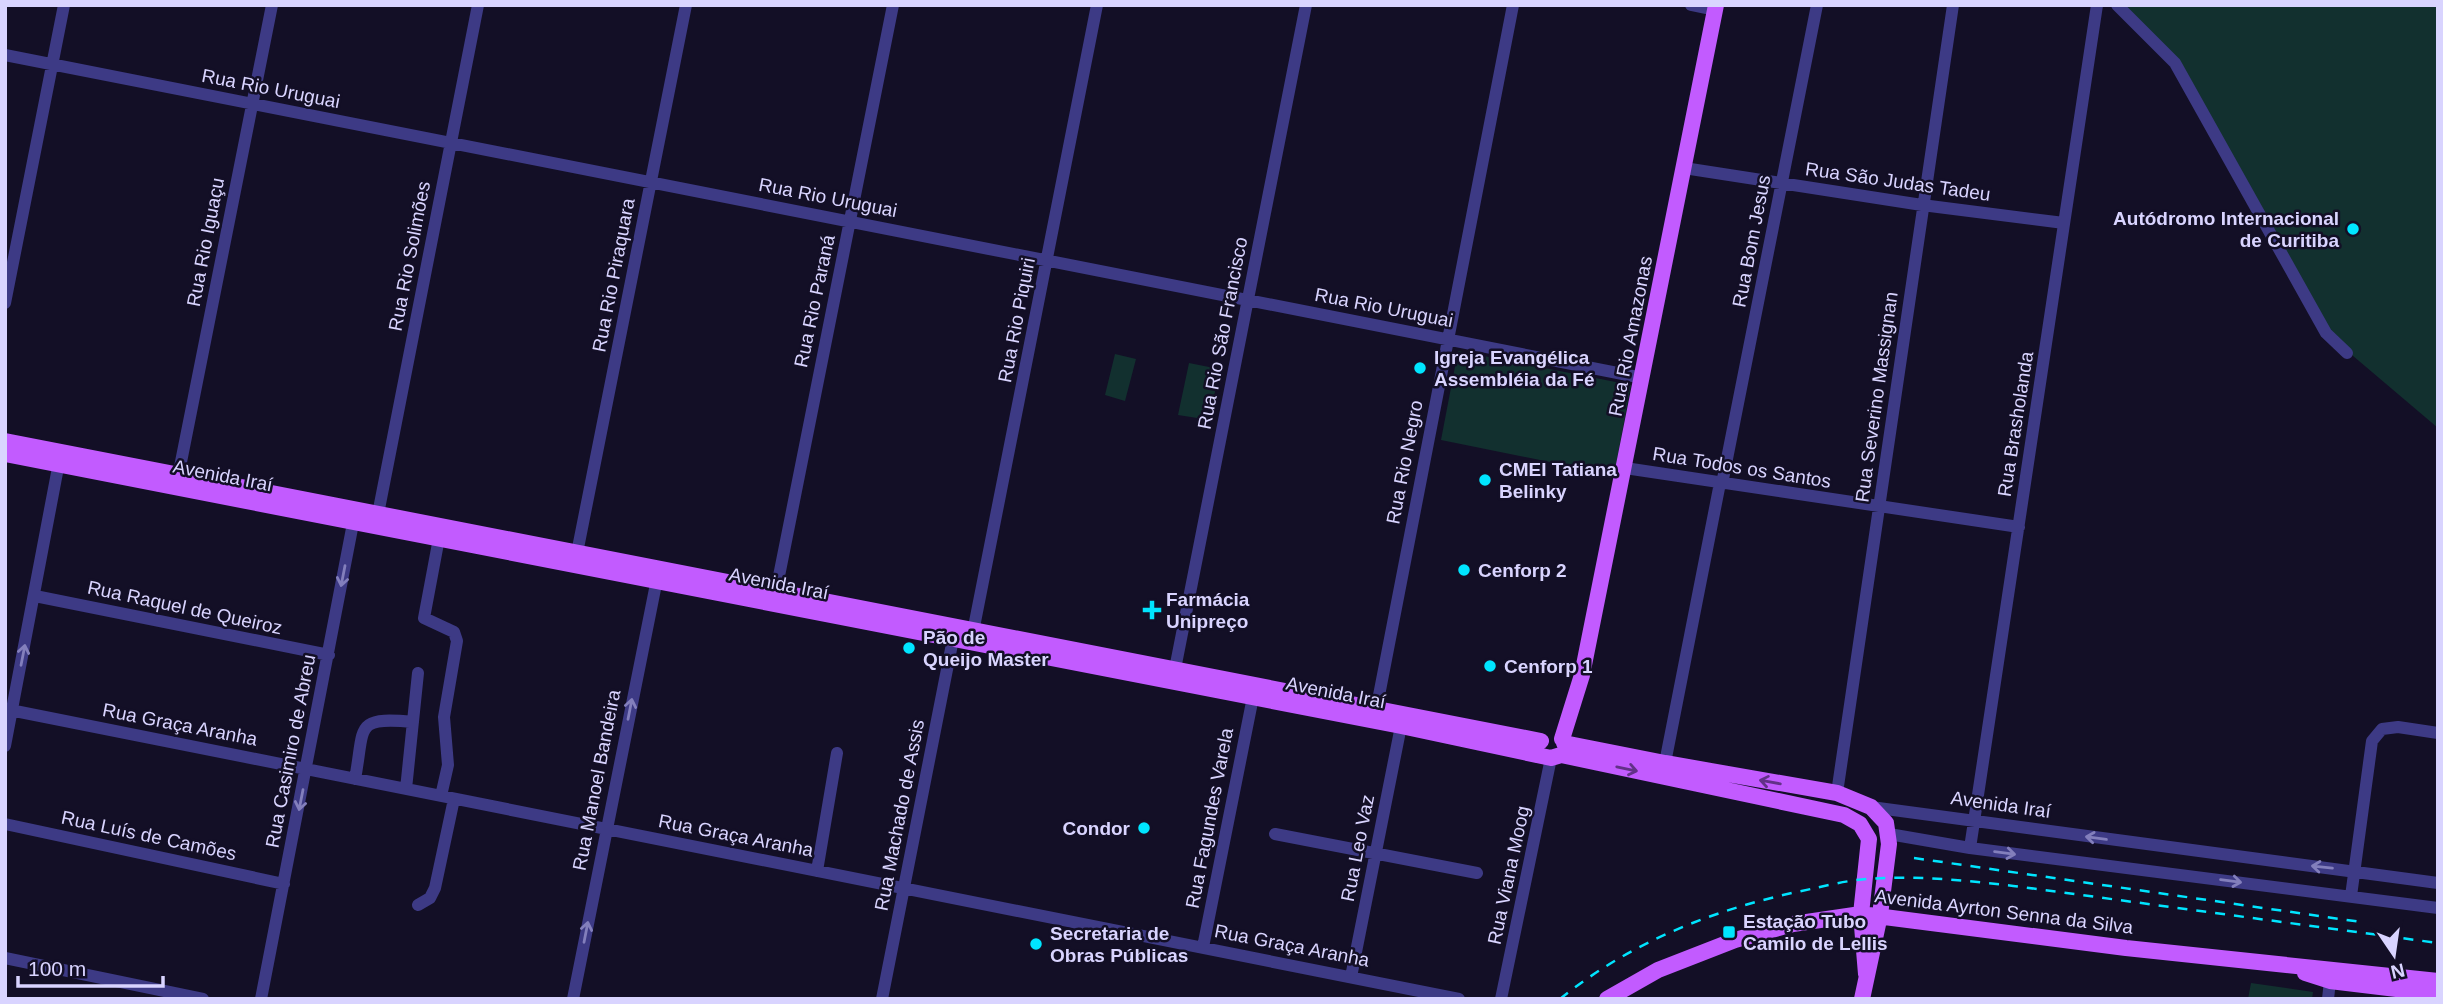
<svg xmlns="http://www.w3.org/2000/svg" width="2443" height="1004" font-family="Arial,sans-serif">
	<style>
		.green { fill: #12302f }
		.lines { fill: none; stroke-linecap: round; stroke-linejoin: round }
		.minor { stroke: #3d3a85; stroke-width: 12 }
		.major { stroke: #c25bff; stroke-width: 16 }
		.rail { stroke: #00e5ff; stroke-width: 2.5; stroke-dasharray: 10 9; stroke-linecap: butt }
		.oneway { stroke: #837fbc }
		.oneway2 { stroke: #623188 }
		.poi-dot { fill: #00e5ff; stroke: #130f26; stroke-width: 2.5 }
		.labels { text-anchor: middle; stroke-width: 5; stroke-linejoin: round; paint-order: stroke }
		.street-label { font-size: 19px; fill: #d9d4ff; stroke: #130f26 }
		.poi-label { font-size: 19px; font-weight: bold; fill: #d9d4ff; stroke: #130f26; text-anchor: start }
	</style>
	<rect width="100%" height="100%" fill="#130f26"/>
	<path class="green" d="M2117 5H2438V428L2326 333 2175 63Z
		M1458 351 1631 385 1614 475 1441 440Z
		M1115 354 1136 359 1125 401 1105 395Z
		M1189 363 1219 369 1210 420 1178 415Z
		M2251 983 2313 992 2312 999H2248Z"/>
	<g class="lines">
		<path class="minor" d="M1691 5 1715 10
			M2117 5 2175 63 2326 333 2347 353
			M5 55 1643 378
			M1684 168 1922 205 2064 223
			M5 303 64 5
			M1625 468 2019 527
			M177 482 272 5
			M1722 484 1817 5
			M378 514 478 5
			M439 538 424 618 454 632 457 641 444 717 448 765 441 796
			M577 553 686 5
			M35 596 329 655
			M772 599 776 591 893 5
			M972 637 1097 5
			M1175 669 1306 5
			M5 709 1459 999
			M1375 716 1513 5
			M5 746 60 457
			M1665 763 1720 483
			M355 779C365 727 353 716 413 722
			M406 789 418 673
			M1837 793 1953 5
			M1871 807 2438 883
			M5 824 284 884
			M1275 834 1477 873
			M1889 834 1970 848 2438 908
			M1970 848 2097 5
			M817 871 837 753
			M2351 896 2372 741 2382 729 2398 727 2438 733
			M418 905 430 898 435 888 454 799
			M1203 947 1253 697
			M5 958 203 999
			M1351 977 1401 726
			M261 999 355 513
			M573 999 658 574
			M882 999 953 639
			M1501 999 1551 758
			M2328 999 2330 981"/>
		<path class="major" d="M5 441 1541 741
			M5 454 1401 726 1551 758 1561 755 1844 815 1860 824 1869 839 1861 914 1866 974
			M1562 739 1582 675 1716 5
			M1564 743 1665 763 1837 793 1871 807 1886 823 1889 844 1880 915 1862 999
			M2305 973 2330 981 2438 994
			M1607 999 1658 970 1735 940 1793 924 1861 914 2126 948 2438 981"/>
		<path class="rail" d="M1914 858 2361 922
			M1560 999C1633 940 1720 907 1811 889 1829 885 1849 880 1868 879 1920 875 1971 881 2022 887L2438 943"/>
	</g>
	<defs><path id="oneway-shaft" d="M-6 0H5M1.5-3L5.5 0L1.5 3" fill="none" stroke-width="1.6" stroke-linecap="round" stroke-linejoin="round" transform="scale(1.75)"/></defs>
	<g class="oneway">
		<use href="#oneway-shaft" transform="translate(343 576) rotate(101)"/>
		<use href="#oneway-shaft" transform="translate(23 655) rotate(-79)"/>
		<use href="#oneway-shaft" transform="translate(630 709) rotate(-79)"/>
		<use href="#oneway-shaft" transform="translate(301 800) rotate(101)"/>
		<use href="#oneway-shaft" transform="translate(2096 838) rotate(-172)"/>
		<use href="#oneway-shaft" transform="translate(2005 853) rotate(7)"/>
		<use href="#oneway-shaft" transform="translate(2322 867) rotate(-174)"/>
		<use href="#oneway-shaft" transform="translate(2231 881) rotate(7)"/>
		<use href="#oneway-shaft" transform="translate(586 932) rotate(-79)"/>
	</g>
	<g class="oneway2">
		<use href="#oneway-shaft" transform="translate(1627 769) rotate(12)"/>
		<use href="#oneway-shaft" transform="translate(1770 782) rotate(-170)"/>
	</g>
	<g class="poi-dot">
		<circle cx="2353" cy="229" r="7"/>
		<circle cx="1420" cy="368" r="7"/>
		<circle cx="1485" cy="480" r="7"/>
		<circle cx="1464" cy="570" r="7"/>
		<path d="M1148.5 599.5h7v7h7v7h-7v7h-7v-7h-7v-7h7z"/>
		<circle cx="909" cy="648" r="7"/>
		<circle cx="1490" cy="666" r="7"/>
		<circle cx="1144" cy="828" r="7"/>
		<rect x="1722" y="925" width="14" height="14" rx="3.5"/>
		<circle cx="1036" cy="944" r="7"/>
	</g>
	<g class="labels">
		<g class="street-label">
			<text transform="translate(271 88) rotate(11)" y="7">Rua Rio Uruguai</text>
			<text transform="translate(1898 181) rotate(8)" y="7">Rua São Judas Tadeu</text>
			<text transform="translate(828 197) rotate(11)" y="7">Rua Rio Uruguai</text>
			<text transform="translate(1751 241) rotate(-79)" y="7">Rua Bom Jesus</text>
			<text transform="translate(205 242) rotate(-79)" y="7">Rua Rio Iguaçu</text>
			<text transform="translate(409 256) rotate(-79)" y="7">Rua Rio Solimões</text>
			<text transform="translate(613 275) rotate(-79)" y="7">Rua Rio Piraquara</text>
			<text transform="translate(814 301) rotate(-78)" y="7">Rua Rio Paraná</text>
			<text transform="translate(1384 307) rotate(11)" y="7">Rua Rio Uruguai</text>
			<text transform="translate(1016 320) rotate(-79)" y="7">Rua Rio Piquiri</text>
			<text transform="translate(1222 333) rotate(-79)" y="7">Rua Rio São Francisco</text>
			<text transform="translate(1630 336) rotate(-79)" y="7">Rua Rio Amazonas</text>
			<text transform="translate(1876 397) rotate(-82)" y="7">Rua Severino Massignan</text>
			<text transform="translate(2015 424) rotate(-81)" y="7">Rua Brasholanda</text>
			<text transform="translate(1404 462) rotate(-79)" y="7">Rua Rio Negro</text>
			<text transform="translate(1742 467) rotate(9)" y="7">Rua Todos os Santos</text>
			<text transform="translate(223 475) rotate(11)" y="7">Avenida Iraí</text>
			<text transform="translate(779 583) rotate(11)" y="7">Avenida Iraí</text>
			<text transform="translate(185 607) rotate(12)" y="7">Rua Raquel de Queiroz</text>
			<text transform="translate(1336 692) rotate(11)" y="7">Avenida Iraí</text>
			<text transform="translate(180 724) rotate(11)" y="7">Rua Graça Aranha</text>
			<text transform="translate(290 751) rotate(-79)" y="7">Rua Casimiro de Abreu</text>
			<text transform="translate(596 780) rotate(-79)" y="7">Rua Manoel Bandeira</text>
			<text transform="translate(2001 804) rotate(8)" y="7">Avenida Iraí</text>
			<text transform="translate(899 815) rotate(-79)" y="7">Rua Machado de Assis</text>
			<text transform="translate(1209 818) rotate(-79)" y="7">Rua Fagundes Varela</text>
			<text transform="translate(149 835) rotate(12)" y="7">Rua Luís de Camões</text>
			<text transform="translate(736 835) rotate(11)" y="7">Rua Graça Aranha</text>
			<text transform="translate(1357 848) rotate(-79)" y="7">Rua Leo Vaz</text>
			<text transform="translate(1508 875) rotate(-78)" y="7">Rua Viana Moog</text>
			<text transform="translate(2004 911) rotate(7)" y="7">Avenida Ayrton Senna da Silva</text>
			<text transform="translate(1292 945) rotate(11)" y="7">Rua Graça Aranha</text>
		</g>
		<g class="poi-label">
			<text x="2339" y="225" text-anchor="end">Autódromo Internacional<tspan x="2339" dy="22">de Curitiba</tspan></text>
			<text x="1434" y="364">Igreja Evangélica<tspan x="1434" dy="22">Assembléia da Fé</tspan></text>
			<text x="1499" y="476">CMEI Tatiana<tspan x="1499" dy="22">Belinky</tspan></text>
			<text x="1478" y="577">Cenforp 2</text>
			<text x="1166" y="606">Farmácia<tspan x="1166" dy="22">Unipreço</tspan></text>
			<text x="923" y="644">Pão de<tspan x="923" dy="22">Queijo Master</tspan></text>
			<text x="1504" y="673">Cenforp 1</text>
			<text x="1130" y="835" text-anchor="end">Condor</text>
			<text x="1743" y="928">Estação Tubo<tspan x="1743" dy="22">Camilo de Lellis</tspan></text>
			<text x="1050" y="940">Secretaria de<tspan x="1050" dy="22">Obras Públicas</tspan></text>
		</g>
	</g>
	<rect width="2443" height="1004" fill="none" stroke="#d9d4ff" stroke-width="14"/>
	<g transform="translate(2394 955) rotate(167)" stroke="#130f26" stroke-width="5" paint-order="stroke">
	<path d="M0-5L12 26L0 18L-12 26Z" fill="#d9d4ff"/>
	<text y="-10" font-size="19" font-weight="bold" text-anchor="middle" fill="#d9d4ff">N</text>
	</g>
	<path d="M18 976v10h145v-10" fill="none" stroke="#d9d4ff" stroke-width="3.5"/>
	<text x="28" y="976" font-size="21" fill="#d9d4ff" stroke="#130f26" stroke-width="5" paint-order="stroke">100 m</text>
</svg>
